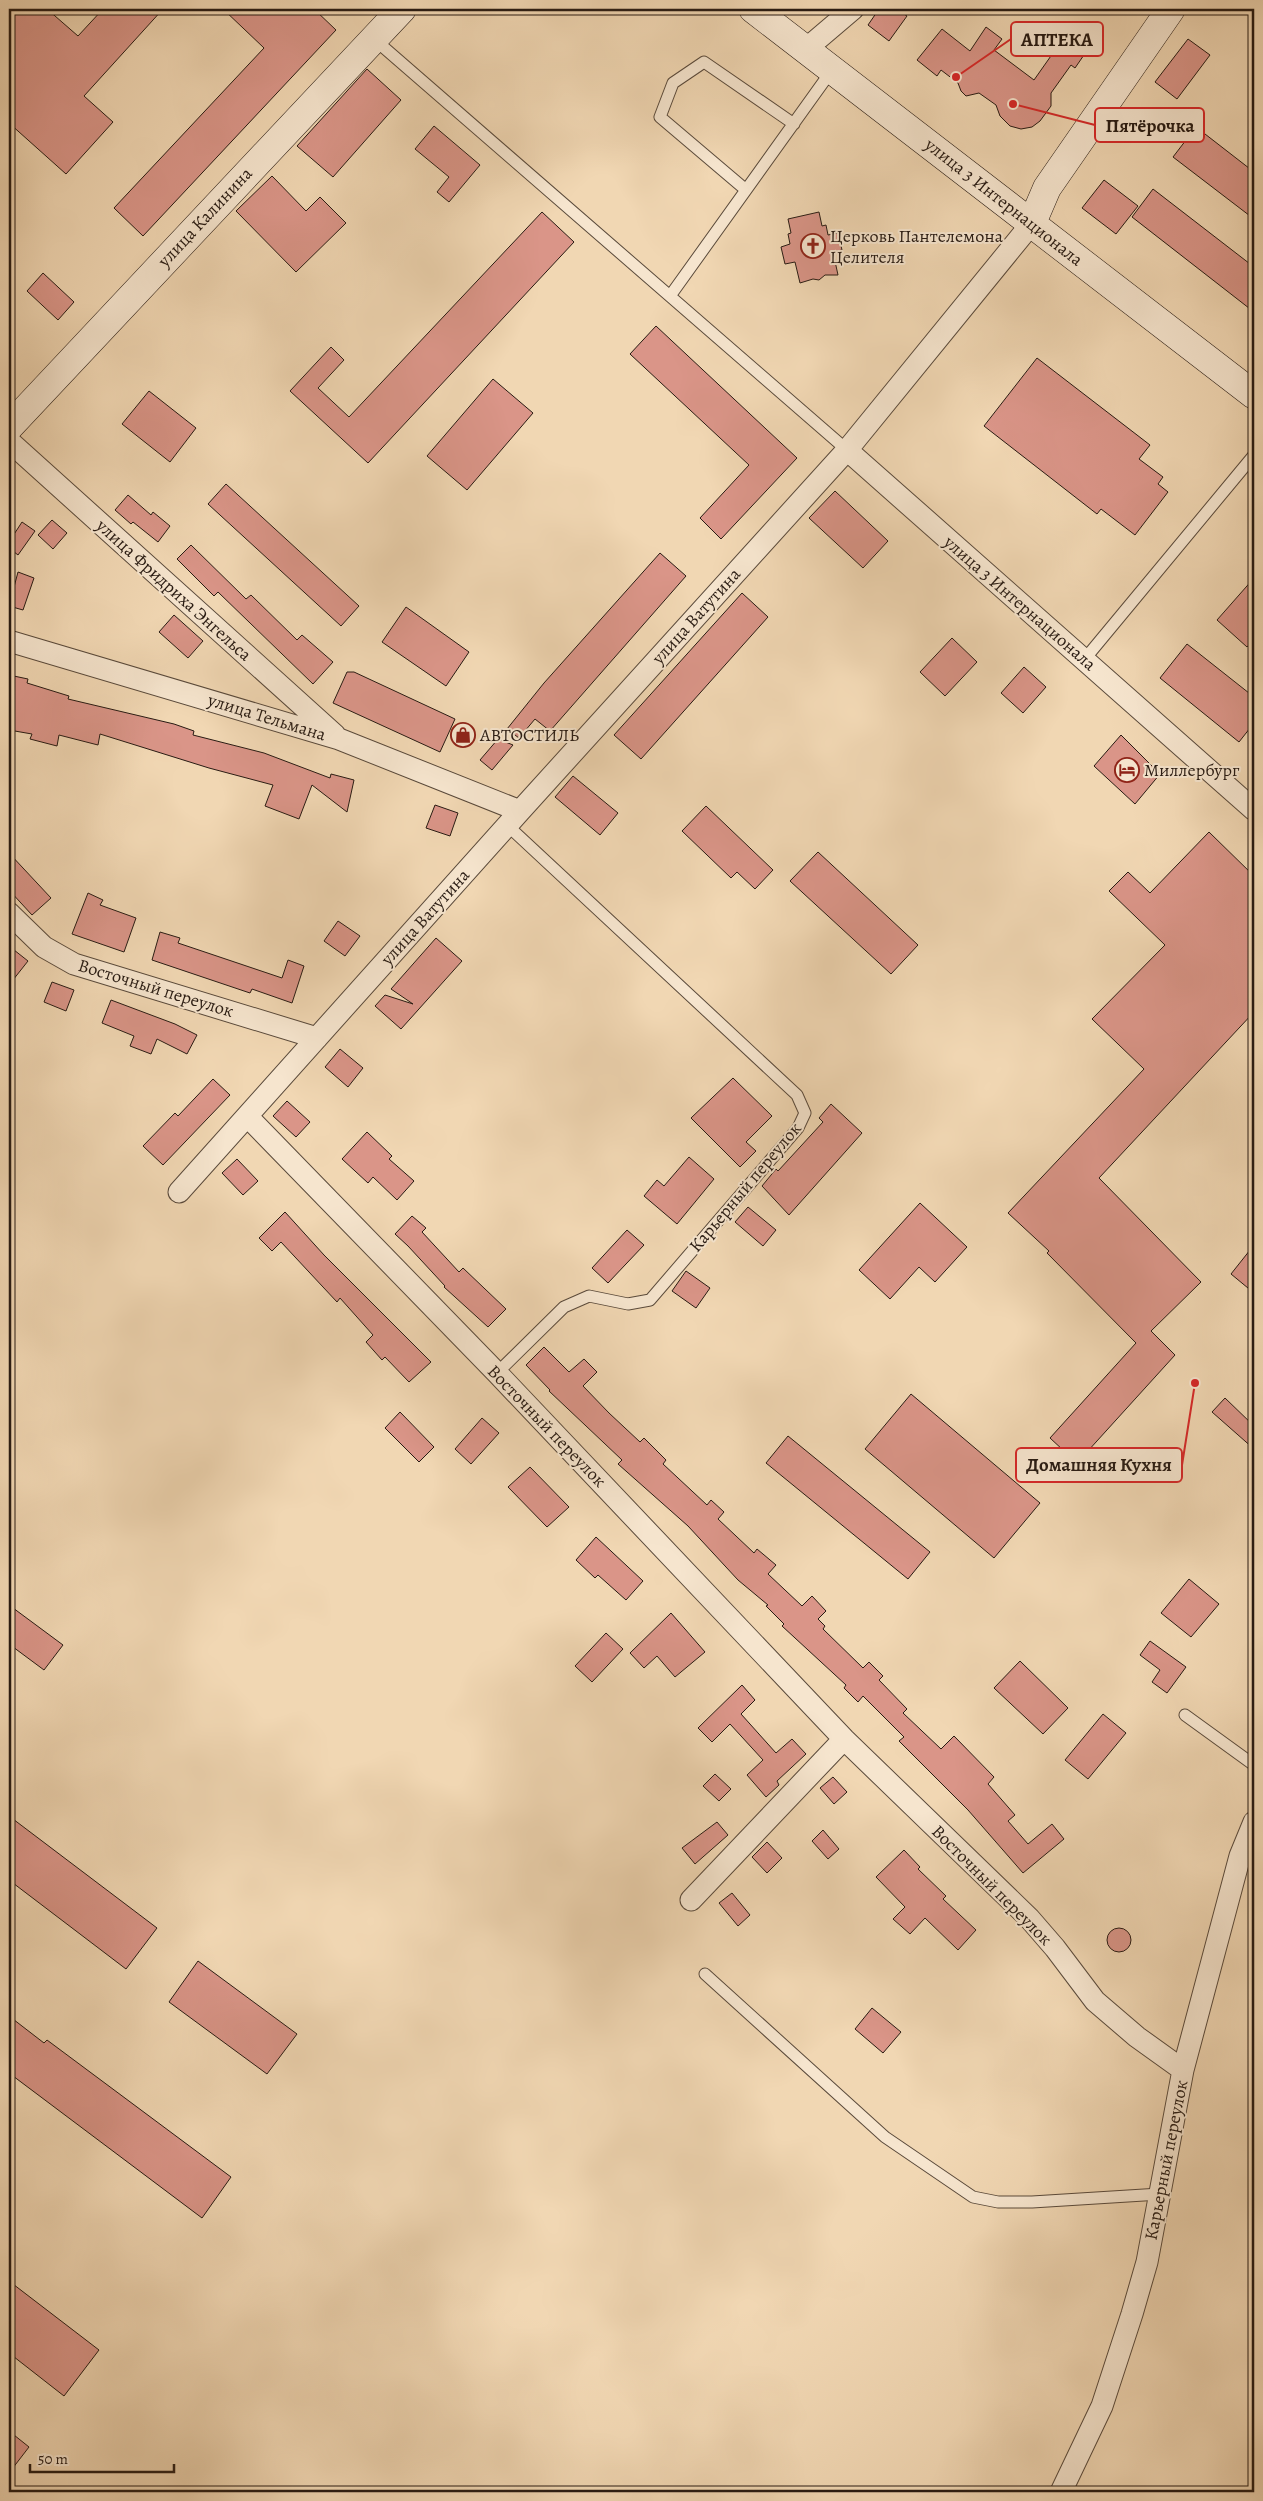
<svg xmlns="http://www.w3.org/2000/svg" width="1263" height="2501" font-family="Alegreya,serif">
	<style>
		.building { fill: #da9588; stroke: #281b13 }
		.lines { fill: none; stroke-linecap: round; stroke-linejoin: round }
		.lane-casing { stroke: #5a4a3b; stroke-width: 13 }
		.street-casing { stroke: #5a4a3b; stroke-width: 23 }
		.secondary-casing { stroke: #281b13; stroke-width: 29 }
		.lane { stroke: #f6e5ce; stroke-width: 11 }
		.street { stroke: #f6e5ce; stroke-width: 21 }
		.secondary { stroke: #f6e5ce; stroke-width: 28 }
		.labels { text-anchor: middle; stroke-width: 4; stroke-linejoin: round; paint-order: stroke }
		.street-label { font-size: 18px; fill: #281b13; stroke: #f6e5ce }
		.poi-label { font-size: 18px; fill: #281b13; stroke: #f6e5ce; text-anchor: start }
		.leader { fill: none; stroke: #d62828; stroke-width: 2 }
		.callout-dot { fill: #d62828; stroke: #f6e5ce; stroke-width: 2 }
		.callout { fill: #f6e5ce; stroke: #d62828; stroke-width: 2 }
		.callout-label { font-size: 19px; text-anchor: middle; font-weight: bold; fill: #281b13 }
	</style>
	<rect width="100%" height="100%" fill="#f1d7b3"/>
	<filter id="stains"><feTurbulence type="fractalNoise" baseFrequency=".004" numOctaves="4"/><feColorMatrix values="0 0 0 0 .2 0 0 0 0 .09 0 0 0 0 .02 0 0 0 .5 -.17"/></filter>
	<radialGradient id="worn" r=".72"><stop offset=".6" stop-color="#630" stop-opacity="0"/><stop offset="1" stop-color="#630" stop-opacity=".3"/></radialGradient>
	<path class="building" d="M9 9H47L78 36 103 9H163L84 96 113 122 66 174 9 123Z
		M223 9H314L336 30 143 236 114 208 264 48Z
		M879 9H896L907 16 889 41 868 25Z
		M986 27 1002 39 994 50 1034 80 1053 53 1043 46 1054 30 1086 52 1075 68 1071 65 1051 93V106L1040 121 1032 127 1021 129 1010 126 1000 116 996 105 979 93 966 96 961 91 958 83 941 70 937 76 917 60 942 29 970 51Z
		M1188 39 1210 55 1177 99 1155 82Z
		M367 69 401 100 333 177 297 146Z
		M434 126 480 165 449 202 437 192 449 177 415 149Z
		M1196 127 1254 172V219L1173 157Z
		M272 176 306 211 320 197 346 223 296 272 236 211Z
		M1104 180 1138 206 1116 234 1082 208Z
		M1153 189 1254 267V312L1132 217Z
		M542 212 574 242 368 463 290 391 331 347 344 360 318 388 349 417Z
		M819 212 822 226 826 225 828 235 838 233 842 250 833 252 838 275H825L819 280 813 279 800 283 795 262 785 264 781 247 790 244 788 234 791 233 788 219Z
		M43 273 74 302 58 320 27 291Z
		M656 326 797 458 721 539 700 518 749 465 630 354Z
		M1037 358 1150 445 1139 459 1163 477 1158 484 1168 492 1135 535 1101 509 1097 514 984 426Z
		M493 379 533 413 467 490 427 456Z
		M149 391 196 428 170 462 122 424Z
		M226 484 359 606 341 626 208 504Z
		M835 491 888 541 863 568 809 518Z
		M128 495 151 515 153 512 170 526 158 542 133 522 131 524 115 510Z
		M52 520 67 533 53 549 38 535Z
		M22 522 35 531 18 555 9 548V542Z
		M191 545 246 599 251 595 297 640 302 635 333 662 313 684 218 592 214 596 177 559Z
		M660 553 686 576 550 731 535 719 519 738 507 729 544 683Z
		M18 572 34 578 23 610 9 606Z
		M1254 578V639L1247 647 1217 620Z
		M742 593 768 617 641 759 614 735Z
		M406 607 469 652 446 686 382 642Z
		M174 615 203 641 188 658 159 632Z
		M952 638 977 662 945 696 920 672Z
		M1187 644 1254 697V723L1239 742 1160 678Z
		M1024 667 1046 687 1023 713 1001 693Z
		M347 672H354L455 719 440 752 333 703Z
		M9 675 28 679 27 683 69 696 68 699 174 724 194 731 193 735 264 753 330 778 331 774 354 780 347 812 312 785 299 819 265 806 273 785 209 768 100 734 98 745 59 735 57 746 30 739 32 734 9 730Z
		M1121 735 1160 774 1135 804 1094 766Z
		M498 739 513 745 492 770 480 760Z
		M573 776 618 813 600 835 555 797Z
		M435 805 458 813 450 836 426 828Z
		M706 806 773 870 755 889 737 872 731 878 682 831Z
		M1209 832 1254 876V1012L1099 1178 1201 1282 1151 1331 1175 1355 1077 1463 1050 1438 1136 1343 1047 1253 1049 1251 1008 1213 1144 1069 1092 1019 1165 945 1109 891 1128 872 1150 893Z
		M818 852 918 945 891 974 790 881Z
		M9 853 51 898 32 915 9 890Z
		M88 893 103 900 100 905 136 918 124 952 72 934Z
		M338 921 360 936 345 956 324 941Z
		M160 932 180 938 178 943 282 978 288 960 304 966 292 1003 252 989 250 993 152 960Z
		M436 938 462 961 401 1029 375 1006 385 995 413 1004 391 989Z
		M9 946 28 961 9 985Z
		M52 982 74 990 66 1011 44 1002Z
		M111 1000 175 1024 197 1035 187 1054 157 1039 151 1054 130 1046 134 1036 102 1023Z
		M340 1049 363 1068 348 1087 325 1067Z
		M733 1078 772 1116 746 1142 756 1151 740 1167 691 1118Z
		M213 1079 230 1095 163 1165 143 1146 175 1113 178 1116Z
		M287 1101 310 1122 296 1137 273 1116Z
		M831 1104 862 1133 789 1215 762 1186 776 1169 778 1171 823 1122 819 1118Z
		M367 1132 392 1156 389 1159 414 1181 397 1200 373 1177 368 1183 342 1159Z
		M689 1157 714 1179 677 1224 644 1196 657 1180 664 1186Z
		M237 1159 258 1181 243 1195 222 1173Z
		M920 1203 967 1247 935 1282 919 1267 890 1299 859 1270Z
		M748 1207 776 1230 763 1246 735 1222Z
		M285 1212 324 1255 431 1362 409 1382 385 1357 382 1360 366 1342 373 1335 340 1298 337 1302 281 1242 272 1251 259 1238Z
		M412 1216 426 1228 422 1232 459 1272 463 1268 506 1309 488 1327 444 1287 445 1286 408 1246 395 1234Z
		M627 1230 644 1245 608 1283 592 1268Z
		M1254 1245V1293L1231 1274Z
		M686 1271 710 1288 696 1308 672 1291Z
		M544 1347 569 1372 584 1359 597 1372 583 1386 609 1413 640 1442 644 1438 666 1460 663 1464 707 1505 711 1500 724 1512 718 1519 754 1553 757 1549 776 1565 768 1574 802 1606 812 1596 826 1611 818 1619 825 1626 823 1629 863 1668 869 1662 883 1676 879 1680 907 1709 903 1713 941 1749 954 1736 994 1777 988 1784 1015 1815 1008 1821 1028 1844 1052 1824 1064 1839 1023 1873 968 1810 899 1741 904 1737 863 1696 858 1702 844 1688 846 1685 782 1626 784 1624 766 1606 768 1605 738 1580 688 1526 618 1464 622 1460 549 1391 550 1390 526 1365Z
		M911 1394 1040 1503 994 1558 865 1449Z
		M1225 1398 1254 1426V1449L1212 1412Z
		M400 1412 434 1447 419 1462 385 1428Z
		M482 1418 499 1433 471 1464 455 1449Z
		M788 1436 930 1552 908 1579 766 1463Z
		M530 1467 569 1507 547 1527 508 1487Z
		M596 1537 643 1581 626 1600 598 1575 595 1578 576 1560Z
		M1189 1579 1219 1604 1191 1637 1161 1613Z
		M9 1605 63 1645 44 1670 9 1644Z
		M671 1613 705 1652 675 1677 657 1656 644 1668 630 1653Z
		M606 1633 623 1649 592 1682 575 1666Z
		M1150 1641 1186 1667 1167 1693 1152 1682 1160 1670 1140 1655Z
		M1020 1661 1068 1708 1043 1734 994 1688Z
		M742 1685 755 1700 741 1714 776 1753 792 1739 806 1754 777 1781 779 1785 766 1797 747 1775 763 1760 730 1724 712 1742 698 1728Z
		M1103 1714 1126 1733 1088 1779 1065 1760Z
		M715 1774 731 1789 719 1801 703 1786Z
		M833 1777 847 1792 834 1804 820 1788Z
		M9 1816 157 1928 126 1969 9 1880Z
		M717 1822 728 1835 695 1864 682 1848Z
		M823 1830 839 1849 828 1859 812 1841Z
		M767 1842 782 1858 767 1873 752 1857Z
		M904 1850 920 1867 918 1869 946 1896 943 1899 976 1930 958 1950 925 1918 910 1934 893 1919 905 1907 876 1877Z
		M732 1893 750 1915 738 1926 719 1903Z
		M1107 1940a12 12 0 1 1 24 0a12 12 0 1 1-24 0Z
		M198 1961 297 2034 267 2074 169 2002Z
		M872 2008 901 2032 883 2053 855 2029Z
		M9 2016 44 2043 47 2040 231 2177 202 2218 9 2073Z
		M9 2281 99 2350 64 2396 9 2353Z
		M9 2431 29 2447 9 2473Z"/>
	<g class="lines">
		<defs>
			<path id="lane" d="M374 39 847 450
				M746 190 660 117 673 83 704 62 794 124
				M670 296 832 70
				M1084 660 1254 455
				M497 1373 564 1307 589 1296 628 1304 650 1300 798 1128 805 1113 797 1095 507 825
				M1185 1715 1254 1765
				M705 1974 885 2137 973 2197 998 2202H1032L1160 2194"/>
			<path id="street" d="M806 49 853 9
				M9 441 335 735
				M847 450 1254 810
				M9 641 339 739 520 811
				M9 913 44 947 74 964 317 1038
				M247 1116 497 1373 844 1739 1029 1918 1055 1948 1095 2001 1137 2037 1183 2070
				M179 1192 520 811 847 450 1032 223
				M691 1900 844 1739
				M1061 2492 1102 2406 1132 2314 1147 2262 1183 2070 1240 1856 1254 1822"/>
			<path id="secondary" d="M753 9 1254 395
				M1032 223 1047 188 1171 9
				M9 427 402 9"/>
		</defs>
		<use href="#lane" class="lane-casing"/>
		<use href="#street" class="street-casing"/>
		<use href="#secondary" class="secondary-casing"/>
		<use href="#lane" class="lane"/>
		<use href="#street" class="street"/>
		<use href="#secondary" class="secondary"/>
	</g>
	<defs>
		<symbol id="church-ring" viewBox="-11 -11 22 22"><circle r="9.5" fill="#f6e5ce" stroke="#8f2418" stroke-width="1.5"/><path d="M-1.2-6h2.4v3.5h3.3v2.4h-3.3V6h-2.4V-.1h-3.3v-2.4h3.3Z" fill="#8f2418"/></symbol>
		<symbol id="shop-ring" viewBox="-11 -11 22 22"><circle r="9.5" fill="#f6e5ce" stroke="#8f2418" stroke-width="1.5"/><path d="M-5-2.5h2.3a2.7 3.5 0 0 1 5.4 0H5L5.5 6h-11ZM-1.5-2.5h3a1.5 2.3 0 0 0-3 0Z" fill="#8f2418"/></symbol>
		<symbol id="hotel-ring" viewBox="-11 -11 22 22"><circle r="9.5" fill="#f6e5ce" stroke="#8f2418" stroke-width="1.5"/><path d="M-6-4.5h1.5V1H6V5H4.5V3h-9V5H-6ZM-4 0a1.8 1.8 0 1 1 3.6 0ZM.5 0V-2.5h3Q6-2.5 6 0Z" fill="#8f2418"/></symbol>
	</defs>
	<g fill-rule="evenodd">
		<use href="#church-ring" x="799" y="232" width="28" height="28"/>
		<use href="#shop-ring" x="449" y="721" width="28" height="28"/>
		<use href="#hotel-ring" x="1113" y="756" width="28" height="28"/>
	</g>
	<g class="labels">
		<g class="street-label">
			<text transform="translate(1004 202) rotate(38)" y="6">улица 3 Интернационала</text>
			<text transform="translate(205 217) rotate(-47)" y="6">улица Калинина</text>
			<text transform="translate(174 590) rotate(42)" y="6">улица Фридриха Энгельса</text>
			<text transform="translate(1020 603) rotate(41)" y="6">улица 3 Интернационала</text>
			<text transform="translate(696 616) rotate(-48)" y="6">улица Ватутина</text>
			<text transform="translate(267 717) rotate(17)" y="6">улица Тельмана</text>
			<text transform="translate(425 917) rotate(-48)" y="6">улица Ватутина</text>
			<text transform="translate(156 988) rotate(17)" y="6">Восточный переулок</text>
			<text transform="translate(745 1187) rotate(-50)" y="6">Карьерный переулок</text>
			<text transform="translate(547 1426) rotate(46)" y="6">Восточный переулок</text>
			<text transform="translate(992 1885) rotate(45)" y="6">Восточный переулок</text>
			<text transform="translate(1166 2160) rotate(-79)" y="6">Карьерный переулок</text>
		</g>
		<g class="poi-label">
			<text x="830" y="242">Церковь Пантелемона<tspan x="830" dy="21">Целителя</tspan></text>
			<text x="480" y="741">АВТОСТИЛЬ</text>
			<text x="1144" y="776">Миллербург</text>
		</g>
	</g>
	<path class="leader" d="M956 77L1011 39M1013 104L1095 125M1195 1383L1182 1465"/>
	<g class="callout-dot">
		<circle cx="956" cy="77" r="5"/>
		<circle cx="1013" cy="104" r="5"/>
		<circle cx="1195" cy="1383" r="5"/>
	</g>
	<g class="callout">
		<rect x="1011" y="22" width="92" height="34" rx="5"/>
		<rect x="1095" y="108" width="109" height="34" rx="5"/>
		<rect x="1016" y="1448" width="166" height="34" rx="5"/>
	</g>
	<g class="callout-label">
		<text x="1057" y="46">АПТЕКА</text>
		<text x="1150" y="132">Пятёрочка</text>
		<text x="1099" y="1471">Домашняя Кухня</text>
	</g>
	<rect width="1263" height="2501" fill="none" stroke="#f1d7b3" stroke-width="30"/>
	<rect x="10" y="10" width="1243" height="2481" fill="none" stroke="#281b13" stroke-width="2.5"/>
	<rect x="15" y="15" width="1233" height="2471" fill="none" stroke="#281b13"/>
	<path d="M30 2464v8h144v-8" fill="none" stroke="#281b13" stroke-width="2.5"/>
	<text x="38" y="2464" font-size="15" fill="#281b13" stroke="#f6e5ce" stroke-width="4" paint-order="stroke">50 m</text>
	<rect width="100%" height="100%" filter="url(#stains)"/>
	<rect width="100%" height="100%" fill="url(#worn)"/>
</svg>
